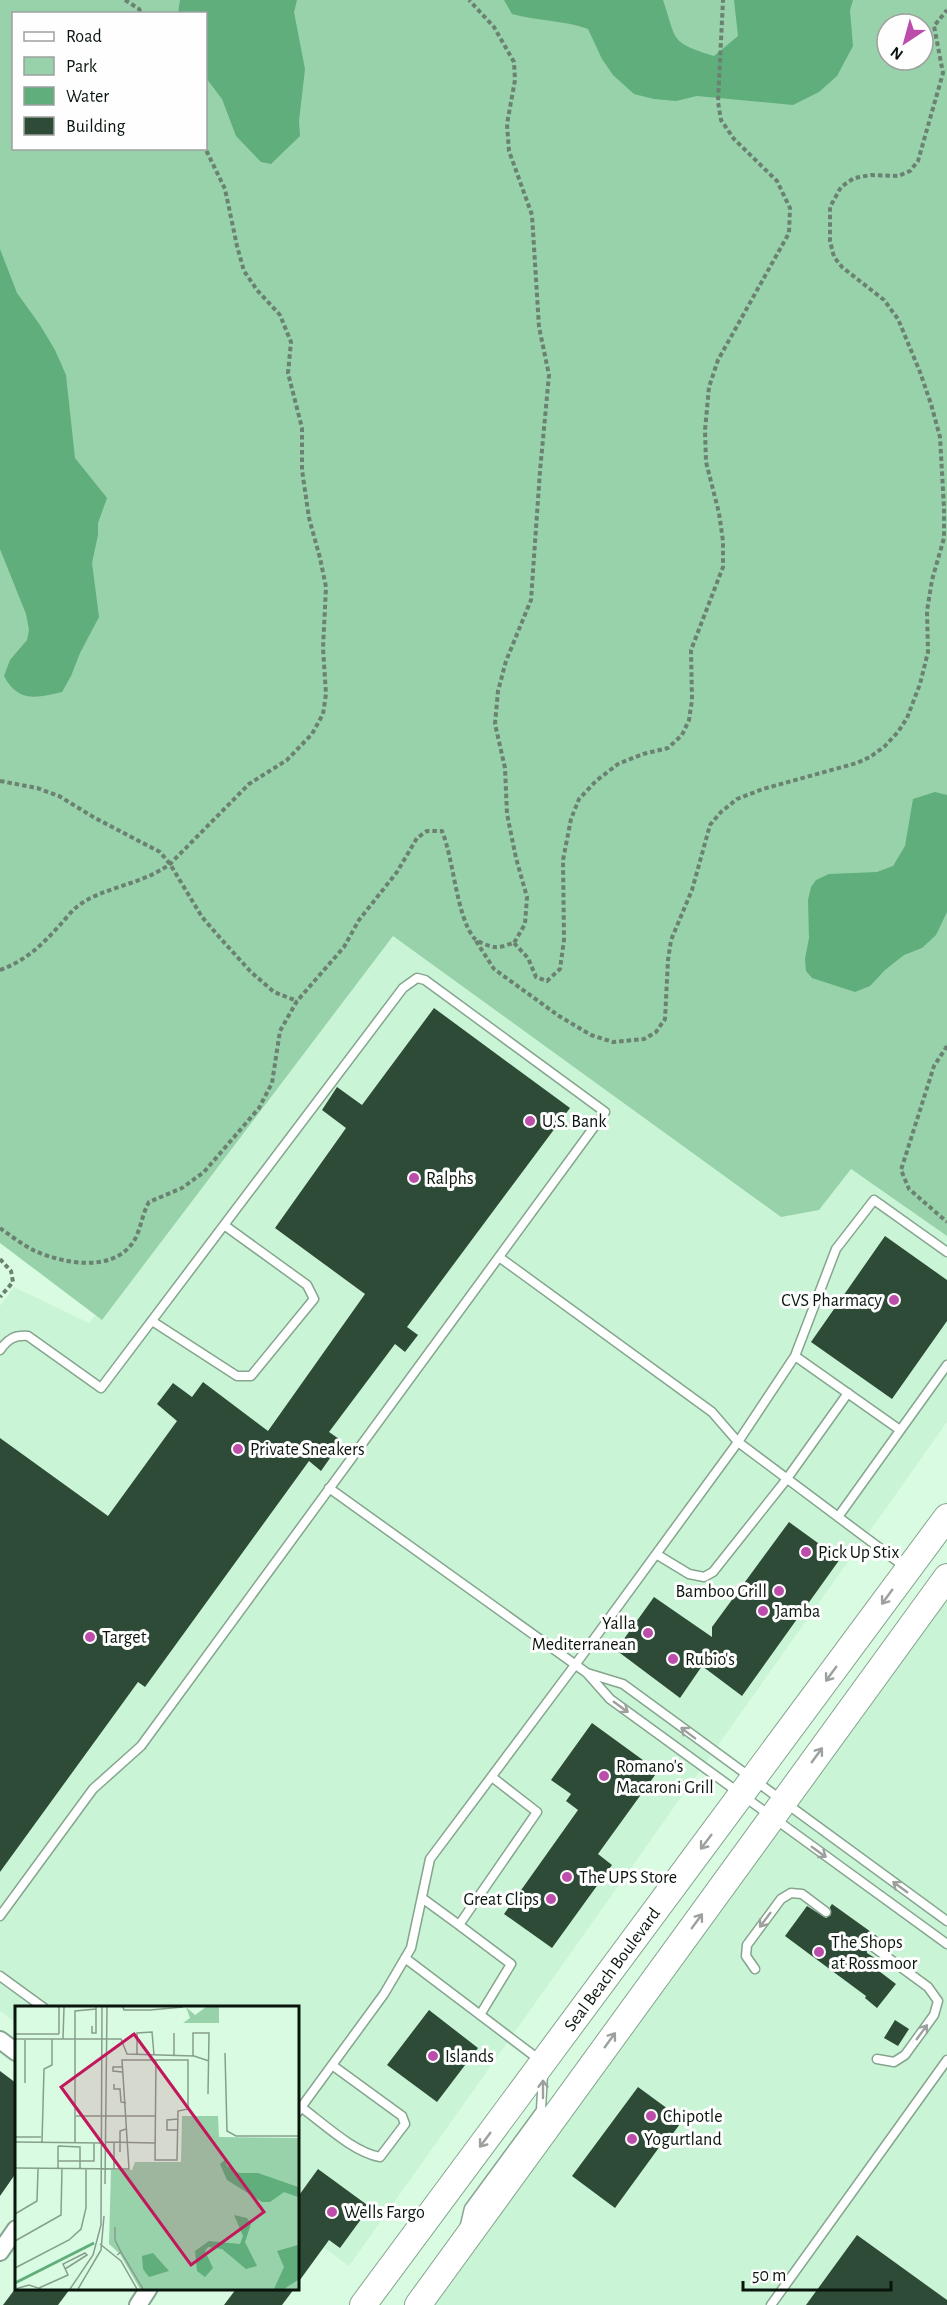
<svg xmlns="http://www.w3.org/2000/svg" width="947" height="2305" font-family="'Alegreya Sans',sans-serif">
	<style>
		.built { fill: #caf4d6 }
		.green { fill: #98d2aa; fill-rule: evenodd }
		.water { fill: #5fae7b }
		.building { fill: #2e4b37 }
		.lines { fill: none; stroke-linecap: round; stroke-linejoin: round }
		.lane-casing { stroke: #85a58e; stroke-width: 11 }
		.street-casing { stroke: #85a58e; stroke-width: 20 }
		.primary-casing { stroke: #85a58e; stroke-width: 28 }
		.path { stroke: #6b8171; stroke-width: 4; stroke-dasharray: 4.5 3; stroke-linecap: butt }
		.lane { stroke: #fff; stroke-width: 8 }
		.street { stroke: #fff; stroke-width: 16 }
		.primary { stroke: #fff; stroke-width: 26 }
		.oneway { stroke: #9da19e }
		.poi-dot { fill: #bc4dab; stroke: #fefefe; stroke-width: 2 }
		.labels { text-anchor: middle; stroke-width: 6; stroke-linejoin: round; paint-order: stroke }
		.poi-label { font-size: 18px; fill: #09150d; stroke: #fefefe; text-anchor: start }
		.street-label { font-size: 18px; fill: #09150d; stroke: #fefefe }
		.inset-river { fill: none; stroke: #5fae7b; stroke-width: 3 }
		.inset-road { fill: none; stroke: #869f8d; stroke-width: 1.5 }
		.view { fill: #c2185b; fill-opacity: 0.15; stroke: #c2185b; stroke-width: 3 }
		.inset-edge { fill: none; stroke: #09150d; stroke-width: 3 }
	</style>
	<rect width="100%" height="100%" fill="#d9fbe2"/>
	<path class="built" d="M393 935 781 1217 819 1209 851 1169 947 1236V1422L349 2266 297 2228V2008H16V2023L0 2011V1306L14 1287 89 1323Z
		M947 1600V2305H435Z"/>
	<path class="green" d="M0 0H947V1236L851 1169 819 1210 781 1217 393 936 102 1320 0 1243ZM14 14H206V148H14ZM887 24H923V60H887Z"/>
	<path class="water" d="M180 0H297L294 12 305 69 299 121 300 136 271 164 261 162 236 136 222 99 206 78V14L178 13Z
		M504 0H663C677 42 670 42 714 56L738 36 734 0H853L850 10 853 46 837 76 819 92 793 105 697 96 676 101 654 99 634 94 613 75 602 59 588 29C563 20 537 21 512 14Z
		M0 249 17 293 40 325 55 350 66 375 75 458 107 498 98 523V535L92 563 99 617 80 653 71 676 62 692C37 698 18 703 4 676L10 660 27 640 29 630 26 614 0 549Z
		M935 792 947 795V912L936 935 922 948 904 955 885 970 870 986 855 992 812 978 806 971 805 959 809 938 808 900 811 887 816 880 829 874 877 872 893 866 905 846 913 799Z"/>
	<path class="building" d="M434 1008 570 1108 407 1327 418 1335 405 1352 395 1344 329 1432 342 1441 321 1471 309 1461 145 1687 138 1682 0 1872V1438L108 1516 177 1421 157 1404 173 1383 192 1397 203 1382 268 1431 365 1294 275 1228 346 1128 322 1110 337 1087 362 1105Z
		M885 1236 947 1280V1321L892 1399 811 1342Z
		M789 1522 840 1559 742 1696 702 1666 680 1698 616 1650 654 1597 712 1637V1627Z
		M592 1723 658 1771 598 1854 612 1865 552 1948 504 1914 578 1810 566 1801 571 1794 551 1780Z
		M832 1904 878 1937 876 1941 869 1940 866 1945 867 1953 875 1958 871 1965 896 1984 877 2008 865 1998 866 1996 785 1936 807 1906 826 1918 831 1915 830 1907Z
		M429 2010 478 2048 437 2102 387 2065Z
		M895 2020 909 2029 898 2046 884 2038Z
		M0 2071 16 2083V2173L0 2196Z
		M638 2087 683 2120 665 2144 663 2142 615 2208 572 2176Z
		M318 2169 370 2207 340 2248 329 2240 297 2284V2198Z
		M857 2235 947 2300V2305H806Z
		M15 2289H70L58 2305H3Z
		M236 2289H294L282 2305H224Z"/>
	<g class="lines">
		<defs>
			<path id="lane" d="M499 1257 712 1412 738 1442 905 1567
				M152 1321 237 1376H251L314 1299 307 1285 224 1225
				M0 1350C8 1339 14 1335 28 1336L101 1388 403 988 417 978 425 980 605 1112 141 1746 93 1789 0 1916
				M795 1356 900 1430
				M329 1488 587 1673 610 1699 947 1944
				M838 1517 947 1365
				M656 1554 689 1574 704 1577 713 1572 786 1480 848 1393
				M587 1673 623 1684 947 1921
				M422 1898 459 1925
				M872 1946 928 1987 938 2001 934 2015 905 2055 894 2062 877 2059
				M405 1958 541 2061
				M755 1969 746 1956 747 1945 781 1899 791 1893 802 1894 826 1912
				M0 1976 44 2008
				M480 2015 511 1964 459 1925 537 1812 492 1777
				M301 2107C324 2124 353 2152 380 2157L405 2124 402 2116 332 2065
				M297 2113 384 1994 411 1948 430 1859 575 1665 738 1442 795 1356 836 1249 874 1200 947 1252
				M465 2225 469 2208 541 2110 543 2073
				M771 2305 947 2060"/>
			<path id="street" d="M0 2040 16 2052
				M0 2252 16 2229
				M138 2305 149 2288"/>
			<g id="primary">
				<path id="s1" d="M363 2305 947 1517"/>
				<path d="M418 2305 947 1577"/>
			</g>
		</defs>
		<use href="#lane" class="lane-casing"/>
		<use href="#street" class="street-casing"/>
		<use href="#primary" class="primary-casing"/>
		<path class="path" d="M125 0 139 9 142 14
			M0 781 37 788 59 796 95 818 160 852 170 864 202 917 221 939 251 972 274 992 297 1001
			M476 941 494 969 559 1016 591 1035 613 1042 644 1039 656 1032 665 1019 668 960 671 940 692 890 710 825 721 812 737 799 763 789 857 763 870 757 884 747 898 732 907 718 920 684 928 652 927 611 932 580 944 538V508L940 437 931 404 920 372 898 319 884 300 842 267 834 257 830 241V207L841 187 854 178 871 175 898 176 910 171 918 161 943 73 934 26 947 10
			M514 943 528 958 536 977 547 981 560 969 564 940 563 860 571 819 579 799 596 781 618 764 643 754 668 748 682 735 689 720 692 700 691 650 723 567V541L719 513 706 462 705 430 709 387 718 360 789 233 790 208 777 181 734 139 721 120 718 102 723 0
			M0 970C25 961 41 946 59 926 65 920 71 911 78 906 102 887 142 885 170 864L249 784 287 760 312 734 323 714 326 694 323 648 326 587 320 558 309 518 302 470V428L288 373 291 342 280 315 257 290 244 271 237 246 225 189 205 148
			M947 1046 934 1066 901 1170 909 1189 947 1222
			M0 1228C11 1236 23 1245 35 1251 65 1264 113 1273 134 1241 141 1229 142 1214 149 1202L182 1188 204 1172 259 1108 272 1083 280 1031 297 1001 344 947 359 920 397 872 417 838 427 831H442C454 860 456 915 474 938 478 942 490 947 495 947 501 948 508 944 514 943L525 924 527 897 516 858 507 814 505 768 495 724 498 691 506 661 531 600 540 471 549 375 539 327 532 215 509 151 507 124 515 80 514 62 494 27 469 0
			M0 1259 11 1271 13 1282 0 1297"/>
		<use href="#lane" class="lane"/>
		<use href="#street" class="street"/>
		<use href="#primary" class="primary"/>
	</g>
	<defs><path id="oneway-shaft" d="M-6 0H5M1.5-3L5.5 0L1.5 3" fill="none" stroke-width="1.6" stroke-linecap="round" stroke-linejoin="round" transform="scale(1.5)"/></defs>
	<g class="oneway">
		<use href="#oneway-shaft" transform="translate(887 1597) rotate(126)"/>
		<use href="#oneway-shaft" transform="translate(831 1674) rotate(126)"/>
		<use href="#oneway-shaft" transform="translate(621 1707) rotate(36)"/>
		<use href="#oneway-shaft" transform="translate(688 1733) rotate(-143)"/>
		<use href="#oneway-shaft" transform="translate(817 1755) rotate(-54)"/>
		<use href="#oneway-shaft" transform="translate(706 1842) rotate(127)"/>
		<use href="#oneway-shaft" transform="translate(819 1852) rotate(36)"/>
		<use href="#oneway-shaft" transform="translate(900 1887) rotate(-144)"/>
		<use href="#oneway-shaft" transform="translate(765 1920) rotate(127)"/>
		<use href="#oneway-shaft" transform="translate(697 1921) rotate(-54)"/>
		<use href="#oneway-shaft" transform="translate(922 2032) rotate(-54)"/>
		<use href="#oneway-shaft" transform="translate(610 2040) rotate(-54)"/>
		<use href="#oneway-shaft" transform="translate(543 2089) rotate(-90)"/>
		<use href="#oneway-shaft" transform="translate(485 2140) rotate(127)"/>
	</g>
	<g class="poi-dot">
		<circle cx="530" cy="1121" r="6"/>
		<circle cx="414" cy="1178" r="6"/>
		<circle cx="894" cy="1300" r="6"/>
		<circle cx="238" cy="1449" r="6"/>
		<circle cx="806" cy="1552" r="6"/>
		<circle cx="779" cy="1591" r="6"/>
		<circle cx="763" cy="1611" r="6"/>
		<circle cx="648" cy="1633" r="6"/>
		<circle cx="90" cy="1637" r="6"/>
		<circle cx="673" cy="1659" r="6"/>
		<circle cx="604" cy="1776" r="6"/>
		<circle cx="567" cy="1877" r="6"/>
		<circle cx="551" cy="1899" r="6"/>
		<circle cx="819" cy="1952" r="6"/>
		<circle cx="433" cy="2056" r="6"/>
		<circle cx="651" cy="2116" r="6"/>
		<circle cx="632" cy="2139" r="6"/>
		<circle cx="332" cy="2212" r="6"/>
	</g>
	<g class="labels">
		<g class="poi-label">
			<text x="542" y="1127">U.S. Bank</text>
			<text x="426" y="1184">Ralphs</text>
			<text x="882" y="1306" text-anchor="end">CVS Pharmacy</text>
			<text x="250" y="1455">Private Sneakers</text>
			<text x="818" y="1558">Pick Up Stix</text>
			<text x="767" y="1597" text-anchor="end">Bamboo Grill</text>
			<text x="775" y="1617">Jamba</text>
			<text x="636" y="1629" text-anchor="end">Yalla<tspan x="636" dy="21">Mediterranean</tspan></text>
			<text x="102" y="1643">Target</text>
			<text x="685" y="1665">Rubio's</text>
			<text x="616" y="1772">Romano's<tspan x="616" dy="21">Macaroni Grill</tspan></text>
			<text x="579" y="1883">The UPS Store</text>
			<text x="539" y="1905" text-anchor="end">Great Clips</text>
			<text x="831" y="1948">The Shops<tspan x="831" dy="21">at Rossmoor</tspan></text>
			<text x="445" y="2062">Islands</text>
			<text x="663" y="2122">Chipotle</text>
			<text x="644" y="2145">Yogurtland</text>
			<text x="344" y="2218">Wells Fargo</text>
		</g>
		<g class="street-label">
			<text dy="6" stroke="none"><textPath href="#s1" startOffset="418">Seal Beach Boulevard</textPath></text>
		</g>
	</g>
	<g transform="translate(15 2006)">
		<rect width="284" height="284" fill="#d9fbe2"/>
		<path d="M171 1 180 9 191 1H204V17H168L175 12ZM167 110H203L204 131 283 132V283H125L105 248 94 238 96 164H117L120 156H166Z" fill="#98d2aa"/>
		<path d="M210 154 212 160 224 167H243L283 181V191L269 186 255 196H247L212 174 205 158ZM219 209 232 212 236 218 230 236 242 260 231 263 207 243 193 241 190 245 198 262 190 271 182 265 180 245 194 235 225 238 228 230ZM283 239V274L269 283H259L269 261 262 245ZM138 247 154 265 134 271 128 263 127 250Z" fill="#5fae7b"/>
		<path class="inset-river" d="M0 277 79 237"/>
		<path class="inset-road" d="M108 1 109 4H135L168 1M77 20V27H81V1M0 28H44M44 28V1M0 33H106L112 48 179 50 194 55M48 33 49 1M10 34V77M210 47 212 125 221 130H284M122 48V27L137 26 139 49M159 50V27M178 50V27H194L193 88M107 66 98 65V61H107M99 78V83H105L106 96 111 97M61 110H140M162 124H152V114L163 113M1 131H26M0 136 87 137M27 136 29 63 37 59V33M91 136 140 137M99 136V163M60 137V5L81 3M43 140 65 141V162M105 146V125L111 123M43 155H79V137M0 162 114 163 107 54H173V103L163 105 162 154H140L141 54M43 162V140M90 178 92 1M0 208 22 195 23 163M100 221V234L106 246 102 249M0 235 46 209 47 162M85 238 106 255 122 283M106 246 128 283M0 262 54 234 66 223 71 202V162M24 282 53 269 48 258 70 247 72 249 50 263M0 283 14 279 26 283M55 283 78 249 86 219 87 1M63 283 86 244 89 210"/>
		<path class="view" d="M119 28 249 206 176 259 46 81Z"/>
		<rect width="284" height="284" class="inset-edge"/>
	</g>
	<rect x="12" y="12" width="195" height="138" fill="#fefefe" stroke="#9ca19e" stroke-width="1.5"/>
	<rect x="24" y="32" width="30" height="9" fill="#ffffff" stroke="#9ca19e" stroke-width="1.5"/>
	<text x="66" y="42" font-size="18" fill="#09150d">Road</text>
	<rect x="24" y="57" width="30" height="18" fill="#98d2aa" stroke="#9ca19e" stroke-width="1.5"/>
	<text x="66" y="72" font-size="18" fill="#09150d">Park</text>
	<rect x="24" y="87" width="30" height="18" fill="#5fae7b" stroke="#9ca19e" stroke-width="1.5"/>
	<text x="66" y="102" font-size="18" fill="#09150d">Water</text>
	<rect x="24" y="117" width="30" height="18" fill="#2e4b37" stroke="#9ca19e" stroke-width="1.5"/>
	<text x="66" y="132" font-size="18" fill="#09150d">Building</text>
	<g transform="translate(905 42) rotate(216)"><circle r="28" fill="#fefefe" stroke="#9ca19e" stroke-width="1.5"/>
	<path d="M0-4.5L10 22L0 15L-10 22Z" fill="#bc4dab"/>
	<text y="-9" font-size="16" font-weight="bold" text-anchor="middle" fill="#09150d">N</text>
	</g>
	<path d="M743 2281v9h148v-9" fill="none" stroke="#09150d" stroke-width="3"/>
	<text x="752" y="2281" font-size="18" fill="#09150d" stroke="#fefefe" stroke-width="4.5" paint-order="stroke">50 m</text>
</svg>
